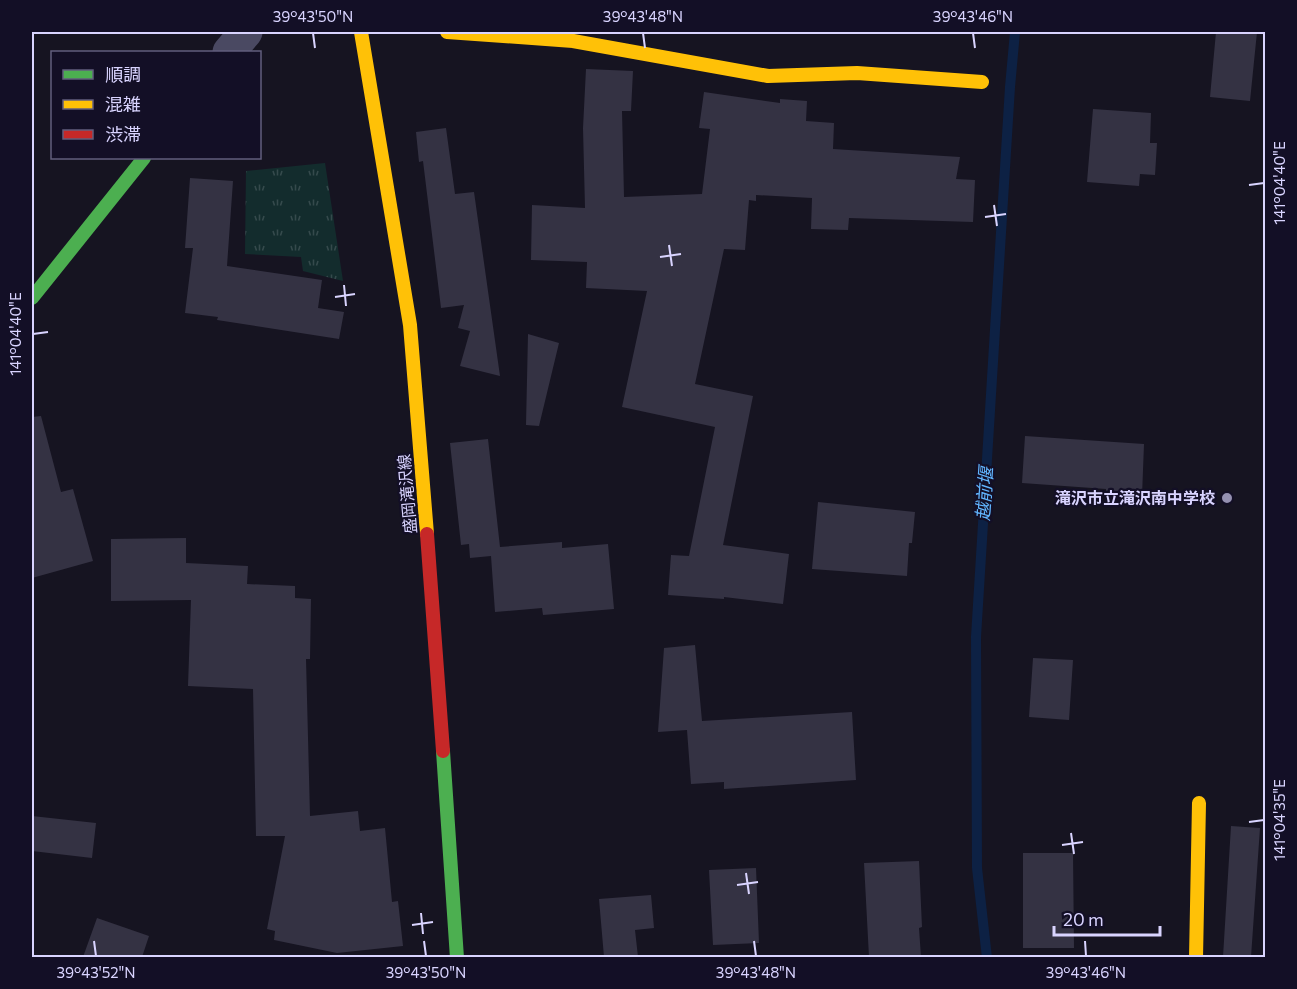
<svg xmlns="http://www.w3.org/2000/svg" width="1297" height="989" font-family="Commissioner,'Noto Sans JP',sans-serif">
	<style>
		.grass { fill: url(#grass-tufts) }
		.lines { fill: none; stroke-linecap: round; stroke-linejoin: round }
		.stream { stroke: #0d2144; stroke-width: 10 }
		.building { fill: #343243 }
		.street { stroke: #4a4962; stroke-width: 33 }
		.fast { stroke: #4caf50; stroke-width: 14 }
		.slow { stroke: #ffc107; stroke-width: 14 }
		.jam { stroke: #c62828; stroke-width: 14 }
		.ticks { fill: none; stroke: #d9d4ff; stroke-width: 2 }
		.poi-dot { fill: #9591b1; stroke: #130f26; stroke-width: 2 }
		.labels { text-anchor: middle; stroke-width: 4.5; stroke-linejoin: round; paint-order: stroke }
		.street-label { font-size: 16px; fill: #d9d4ff; stroke: #130f26 }
		.poi-label { font-size: 16px; font-weight: bold; fill: #d9d4ff; stroke: #130f26; text-anchor: end }
		.water-label { font-size: 18px; font-style: italic; fill: #62b6ff; stroke: #130f26 }
		.neatline { fill: none; stroke: #d9d4ff; stroke-width: 2 }
		.ticks-label { font-size: 15px; text-anchor: middle; fill: #d9d4ff }
	</style>
	<defs>
		<pattern id="grass-tufts" width="24" height="20" patternUnits="userSpaceOnUse" patternTransform="scale(1.5)"><rect width="24" height="20" fill="#132c2d"/><path d="M3 7l-1-3M5 7V3M7 7l1-3M15 17l-1-3M17 17v-4M19 17l1-3" fill="none" stroke="#354a4c"/></pattern>
	</defs>
	<rect width="100%" height="100%" fill="#161421"/>
	<path class="grass" d="M325 163 343 281 303 271 301 257 245 254 246 171Z"/>
	<g class="lines">
		<path class="stream" d="M987 958 977 868 976 637 1010 87 1015 32"/>
	</g>
	<path class="building" d="M1216 32H1257L1250 101 1210 97Z
		M586 69 633 71 631 111H622L624 197 702 194 710 129 699 128 704 92 780 103V99L807 101 806 121 834 123 833 149 960 157 956 179 975 180 973 222 849 218 848 230 811 229 812 198 756 195V201L749 200 745 250 724 249 695 384 753 396 723 545 789 554 783 604 724 597V599L668 595 671 555 689 556 715 427 622 407 647 291 586 288 587 262 531 260 532 205 585 208 583 128Z
		M1093 109 1151 113 1150 143H1157L1155 175 1140 174 1139 186 1087 182Z
		M446 128 455 194 474 192 500 376 460 366 470 331 458 328 464 305 441 308 423 161 419 162 416 132Z
		M190 178 233 181 227 266 322 280 318 308 344 312 339 339 217 320 218 317 185 313 193 248H185Z
		M528 334 559 343 539 426 526 425Z
		M41 416 61 492 73 489 93 561 32 578V417Z
		M1025 436 1144 444 1142 496 1106 495V489L1022 483Z
		M488 439 500 547 562 542V548L608 544 614 609 543 615 542 608 495 612 491 556 470 558 469 544 461 545 450 443Z
		M818 502 915 512 912 543H909L907 576 812 569Z
		M186 538V563L248 566 247 584 295 586V598L311 599 310 659H306L310 816 358 811 360 831 385 828 392 902 398 901 403 946 337 953 274 940 275 931 267 929 285 836H256L253 689 188 686 191 600 111 601V539Z
		M695 645 702 721 852 712 856 780 724 789V782L691 784 687 730 658 732 664 648Z
		M1033 658 1073 660 1069 720 1029 717Z
		M32 816 96 823 92 858 32 851Z
		M1231 826 1260 828 1251 957H1223Z
		M1023 853H1073L1074 948H1023Z
		M919 861 922 927 919 928 921 957H869L864 863Z
		M756 868 759 943 713 945 709 870Z
		M651 895 654 928 635 930 638 957H604L599 899Z
		M97 918 149 936 142 957H83Z"/>
	<g class="lines">
		<path class="street" d="M229 52 246 32"/>
		<path class="fast" d="M32 298 144 158
			M443 751 457 958"/>
		<path class="slow" d="M361 32 410 325 427 534
			M447 32 573 41 768 76 857 73 982 82
			M1196 958 1199 803"/>
		<path class="jam" d="M427 534 443 751"/>
	</g>
	<path class="ticks" d="M313 33 315 48M643 33 645 48M973 33 975 48M1249 185 1264 183M994 205 997 226M985 217 1006 214M669 245 672 266M660 257 681 254M344 285 346 306M335 297 355 294M33 334 48 332M1249 822 1264 820M1071 833 1074 854M1062 845 1083 842M746 873 749 894M737 885 758 882M421 913 423 934M412 925 433 922M94 941 96 956M424 941 426 956M754 941 756 956M1085 941 1086 956"/>
	<circle class="poi-dot" cx="1227" cy="498" r="6"/>
	<g class="labels">
		<g class="street-label">
			<text transform="translate(407 494) rotate(-95)" y="6">盛岡滝沢線</text>
		</g>
		<g class="poi-label">
			<text x="1215" y="504">滝沢市立滝沢南中学校</text>
		</g>
		<g class="water-label">
			<text transform="translate(985 494) rotate(-86)" y="6">越前堰</text>
		</g>
	</g>
	<rect width="1297" height="989" fill="none" stroke="#130f26" stroke-width="66"/>
	<rect x="51" y="51" width="210" height="108" fill="#130f26" stroke="#625e7d" stroke-width="1.5"/>
	<rect x="63" y="70" width="30" height="9" fill="#4caf50" stroke="#625e7d" stroke-width="1.5"/>
	<text x="105" y="81" font-size="18" fill="#d9d4ff">順調</text>
	<rect x="63" y="100" width="30" height="9" fill="#ffc107" stroke="#625e7d" stroke-width="1.5"/>
	<text x="105" y="111" font-size="18" fill="#d9d4ff">混雑</text>
	<rect x="63" y="130" width="30" height="9" fill="#c62828" stroke="#625e7d" stroke-width="1.5"/>
	<text x="105" y="141" font-size="18" fill="#d9d4ff">渋滞</text>
	<path d="M1054 926v9h106v-9" fill="none" stroke="#d9d4ff" stroke-width="3"/>
	<text x="1063" y="926" font-size="18" fill="#d9d4ff" stroke="#130f26" stroke-width="4.5" paint-order="stroke">20 m</text>
	<rect x="33" y="33" width="1231" height="923" class="neatline"/>
	<g class="ticks-label">
		<text x="313" y="22">39°43'50"N</text>
		<text x="643" y="22">39°43'48"N</text>
		<text x="973" y="22">39°43'46"N</text>
		<text transform="translate(1280 183) rotate(-90)" y="5">141°04'40"E</text>
		<text transform="translate(16 334) rotate(-90)" y="5">141°04'40"E</text>
		<text transform="translate(1280 820) rotate(-90)" y="5">141°04'35"E</text>
		<text x="96" y="978">39°43'52"N</text>
		<text x="426" y="978">39°43'50"N</text>
		<text x="756" y="978">39°43'48"N</text>
		<text x="1086" y="978">39°43'46"N</text>
	</g>
</svg>
